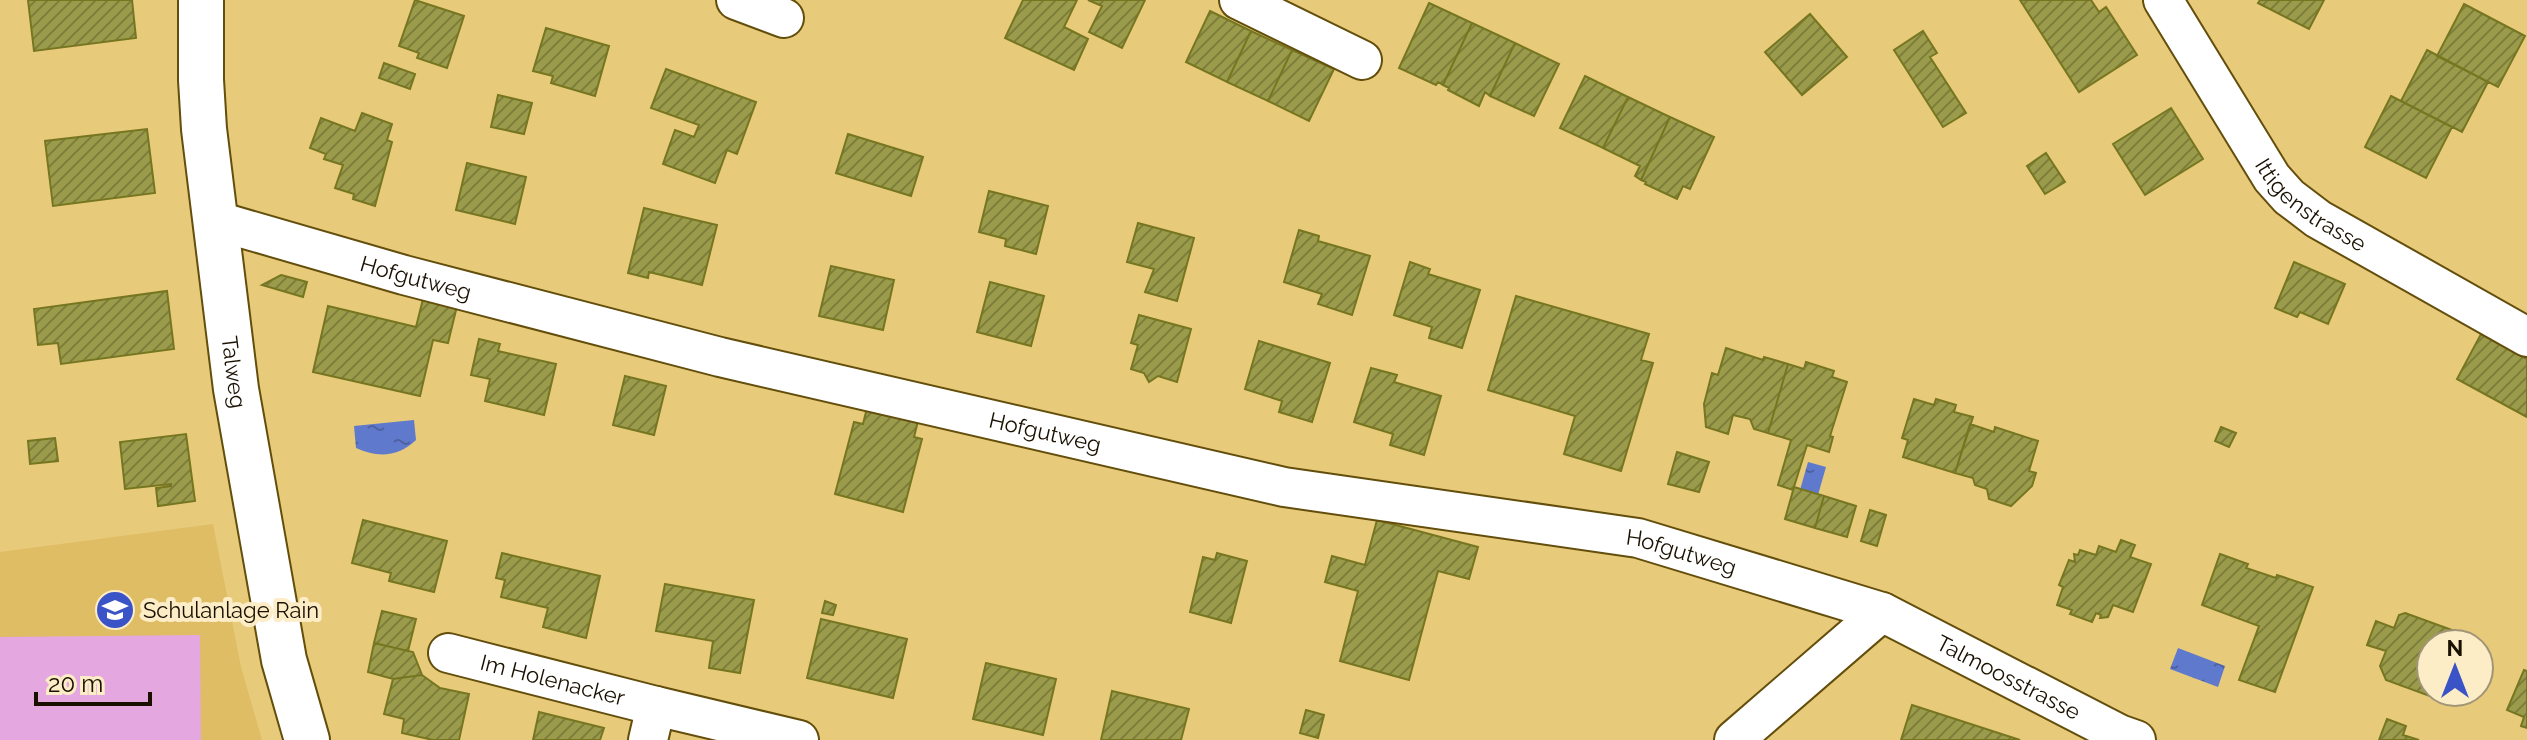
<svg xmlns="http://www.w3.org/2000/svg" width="2527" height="740" font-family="Raleway,sans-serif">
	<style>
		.built { fill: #debd64 }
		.garden { fill: #e5a7e0 }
		.water { fill: url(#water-ripples) }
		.building { fill: url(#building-hatch); stroke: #767621; stroke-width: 2 }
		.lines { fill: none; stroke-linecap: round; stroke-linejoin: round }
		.street-casing { stroke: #634e0b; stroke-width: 42 }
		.secondary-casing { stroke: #634e0b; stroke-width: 48 }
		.street { stroke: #fff; stroke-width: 38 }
		.secondary { stroke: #fff; stroke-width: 44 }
		.labels { text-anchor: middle; stroke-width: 8; stroke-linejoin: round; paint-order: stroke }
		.street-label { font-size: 22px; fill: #191000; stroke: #fcedc7 }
		.poi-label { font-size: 22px; fill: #191000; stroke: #fcedc7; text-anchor: start }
	</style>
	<defs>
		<pattern id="water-ripples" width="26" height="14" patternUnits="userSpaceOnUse" patternTransform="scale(2)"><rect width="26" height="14" fill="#5f79cd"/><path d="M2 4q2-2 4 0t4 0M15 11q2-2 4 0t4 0" fill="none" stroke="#4e62a4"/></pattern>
		<pattern id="building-hatch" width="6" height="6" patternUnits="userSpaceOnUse" patternTransform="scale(2)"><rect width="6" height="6" fill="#9b9c4b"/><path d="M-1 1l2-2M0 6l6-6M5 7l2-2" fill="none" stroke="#7e7e3c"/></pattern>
	</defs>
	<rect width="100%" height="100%" fill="#e8ca7b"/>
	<path class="built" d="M213 524 241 667 262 740H0V552Z"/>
	<path class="garden" d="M200 635 201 740H0V637Z"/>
	<path class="water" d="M414 420 416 440C398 457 378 458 356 448L354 426Z
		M1808 462 1826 467 1812 516 1794 511Z
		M2178 648 2225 666 2218 687 2170 669Z"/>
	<path class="building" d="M28 0H132L136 38 34 51Z
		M415 0 464 16 447 68 417 58 419 53 399 46Z
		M1023 0H1077L1064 27 1088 39 1074 70 1005 38Z
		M1088 0H1145L1122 48 1089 32 1102 6Z
		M2020 0H2091L2099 12 2106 7 2137 55 2079 92Z
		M2260 0H2324L2309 29 2258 3Z
		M1429 3 1472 23 1443 85 1438 82 1436 85 1399 68Z
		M2464 4 2525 36 2498 87 2437 56Z
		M1210 11 1251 31 1227 82 1186 62Z
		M1810 14 1847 57 1802 95 1765 52Z
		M1472 23 1515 43 1490 96 1485 92 1479 106 1448 90 1449 88 1443 85Z
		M546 28 609 46 595 96 551 83 553 76 533 71Z
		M1251 31 1292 50 1268 101 1227 82Z
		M1923 31 1937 53 1930 57 1966 113 1943 127 1894 50Z
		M1515 43 1559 64 1534 116 1490 96Z
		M1292 50 1334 69 1309 121 1268 101Z
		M2427 50 2488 82 2462 132 2401 101Z
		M384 63 415 74 410 89 379 78Z
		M666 69 756 102 737 154 727 150 715 183 663 164 675 130 694 137 699 125 651 108Z
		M1585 76 1628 97 1603 148 1560 128Z
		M498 95 532 103 524 134 491 127Z
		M2391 96 2452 127 2426 178 2365 147Z
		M1628 97 1670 117 1641 180 1635 176 1640 166 1603 148Z
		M2171 108 2203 159 2145 195 2113 144Z
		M362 113 392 124 387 140 392 142 375 206 353 199 354 194 335 188 343 165 324 159 326 154 310 148 321 118 355 131Z
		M1670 117 1714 137 1690 189 1683 186 1677 199 1645 184 1646 182 1641 180Z
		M147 129 155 193 53 206 45 141Z
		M848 134 923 157 911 196 836 173Z
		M2046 153 2065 182 2045 194 2027 166Z
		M467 163 526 177 515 224 456 210Z
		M989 191 1048 206 1036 254 1005 246 1006 239 979 232Z
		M644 208 717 225 702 285 649 272 648 278 628 273Z
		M1138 223 1194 238 1177 301 1145 292 1154 269 1127 262Z
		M1299 230 1319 236 1318 241 1370 256 1352 315 1318 304 1322 294 1284 282Z
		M1410 262 1430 269 1428 274 1480 290 1462 348 1429 338 1432 327 1394 315Z
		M2294 262 2345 284 2328 324 2300 312 2297 317 2275 308Z
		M831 266 894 280 883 330 819 316Z
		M281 275 307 282 303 297 262 285Z
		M990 282 1044 296 1031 346 977 332Z
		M167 291 174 349 61 364 58 343 38 345 34 309Z
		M1516 296 1649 334 1641 360 1653 363 1621 471 1564 454 1575 416 1488 390Z
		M423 299 457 306 448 343 433 340 420 396 313 372 328 306 416 327Z
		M1139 315 1191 329 1177 382 1158 376 1149 382 1144 373 1131 369 1138 345 1131 343Z
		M2481 334 2527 359V417L2457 379Z
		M479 339 500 344 498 351 556 364 544 415 485 401 490 379 471 375Z
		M1259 341 1330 363 1312 422 1279 412 1282 401 1245 389Z
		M1726 348 1763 360 1764 357 1788 364 1768 433 1754 429 1750 419 1733 415 1728 434 1706 427 1704 404 1712 373 1718 375Z
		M1806 362 1834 371 1832 377 1847 382 1830 436 1833 437 1829 452 1807 445 1793 490 1778 485 1791 440 1768 433 1788 364 1804 369Z
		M1371 368 1397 375 1394 382 1441 396 1424 455 1390 445 1393 434 1354 422Z
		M625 376 666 386 654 435 613 425Z
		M1914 399 1934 405 1936 399 1956 405 1954 412 1973 417 1955 473 1903 457 1908 440 1902 438Z
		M867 408 918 421 914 437 922 439 903 512 835 494 854 422 863 424Z
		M1970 424 1994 432 1995 427 2038 441 2029 471 2036 473 2032 486 2011 506 1989 499 1987 489 1975 485 1973 478 1955 473Z
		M2221 427 2236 433 2229 447 2215 441Z
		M186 434 195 501 158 506 156 488 171 486V484L125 489 120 442Z
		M55 438 58 461 30 464 28 441Z
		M1677 452 1709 462 1699 492 1668 484Z
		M1794 487 1824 496 1815 528 1785 519Z
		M1824 496 1856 506 1847 537 1815 528Z
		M1870 510 1886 515 1877 546 1861 541Z
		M363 520 447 541 434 592 389 581 391 573 352 563Z
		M1377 520 1478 547 1469 579 1438 571 1409 680 1340 661 1358 591 1325 582 1332 556 1365 565Z
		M2121 540 2135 545 2130 557 2151 564 2133 612 2113 605 2108 617 2100 618 2101 615 2096 613 2092 622 2070 614 2072 610 2057 605 2063 587 2059 585 2069 560 2075 562 2074 554 2078 555 2080 550 2096 555 2099 546 2116 552Z
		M502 553 600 576 586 638 543 627 548 608 501 597 505 580 496 578Z
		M1217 553 1247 561 1231 623 1190 612 1203 557 1215 560Z
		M2220 554 2248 564 2246 568 2276 578 2277 575 2313 587 2275 692 2239 680 2259 626 2202 605Z
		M665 584 754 600 740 673 709 668 713 641 656 631Z
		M825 601 836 605 833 615 822 613Z
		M382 611 416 619 408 651 374 643Z
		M2405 613 2463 634 2464 638 2462 644H2431V692H2444L2435 698 2386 680 2380 666 2386 651 2367 645 2376 621 2394 628 2399 615Z
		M821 619 907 639 893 698 807 678Z
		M374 643 413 652 422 675 393 679 368 672Z
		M986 663 1056 679 1043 735 973 719Z
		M2524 670 2527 671V728L2521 726 2524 717 2507 710Z
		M422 675 440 688 469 694 459 740H433L402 733 404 719 384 714 393 679Z
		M1112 691 1189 709 1181 740H1101Z
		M1912 705 2020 740H1901Z
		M1306 710 1324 715 1318 738 1300 733Z
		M539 712 604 728 600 740H533Z
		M2387 719 2406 726 2403 735 2419 740H2379Z"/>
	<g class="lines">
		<defs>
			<g id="street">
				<path d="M736 0 784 18"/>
				<path d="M1239 0 1362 60"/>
				<path id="s1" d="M2163 0 2272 178 2289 197 2318 219 2527 337"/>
				<path id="s2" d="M214 220 404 275 720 357 1284 487 1638 538 1882 612 2119 734 2136 740"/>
				<path id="s3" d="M448 653 656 706"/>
				<path d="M648 740 656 706 799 740"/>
				<path d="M1734 740 1882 612"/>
			</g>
			<g id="secondary">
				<path id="s4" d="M201 0V80L204 129 236 389 284 660 307 740"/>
			</g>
		</defs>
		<use href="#street" class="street-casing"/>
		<use href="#secondary" class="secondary-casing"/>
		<use href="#street" class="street"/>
		<use href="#secondary" class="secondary"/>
	</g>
	<defs>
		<symbol id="school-disc" viewBox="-11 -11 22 22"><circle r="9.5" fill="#3a53c6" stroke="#fcedc7"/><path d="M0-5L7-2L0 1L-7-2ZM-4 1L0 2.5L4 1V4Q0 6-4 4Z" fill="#fff"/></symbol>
	</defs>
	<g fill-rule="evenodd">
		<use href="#school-disc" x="93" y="588" width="44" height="44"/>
	</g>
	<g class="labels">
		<g class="street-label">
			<text dy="8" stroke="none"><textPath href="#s1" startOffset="256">Ittigenstrasse</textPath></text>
			<text dy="8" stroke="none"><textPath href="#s2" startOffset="210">Hofgutweg</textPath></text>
			<text dy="8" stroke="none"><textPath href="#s4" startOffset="374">Talweg</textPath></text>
			<text dy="8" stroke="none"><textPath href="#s2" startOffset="858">Hofgutweg</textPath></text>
			<text dy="8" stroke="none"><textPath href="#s2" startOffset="1506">Hofgutweg</textPath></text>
			<text dy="8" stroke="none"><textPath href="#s2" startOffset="1858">Talmoosstrasse</textPath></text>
			<text dy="8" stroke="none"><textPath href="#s3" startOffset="108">Im Holenacker</textPath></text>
		</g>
		<g class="poi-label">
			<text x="143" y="618">Schulanlage Rain</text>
		</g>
	</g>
	<g transform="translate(2455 668)"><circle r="38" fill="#fcedc7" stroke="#a19577" stroke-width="2"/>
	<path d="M0-6L14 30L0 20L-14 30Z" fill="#3a53c6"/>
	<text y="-12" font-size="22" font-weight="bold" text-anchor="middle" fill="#191000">N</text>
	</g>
	<path d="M36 692v12h114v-12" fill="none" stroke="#191000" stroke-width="4"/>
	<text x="48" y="692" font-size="24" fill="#191000" stroke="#fcedc7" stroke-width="6" paint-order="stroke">20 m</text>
</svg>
